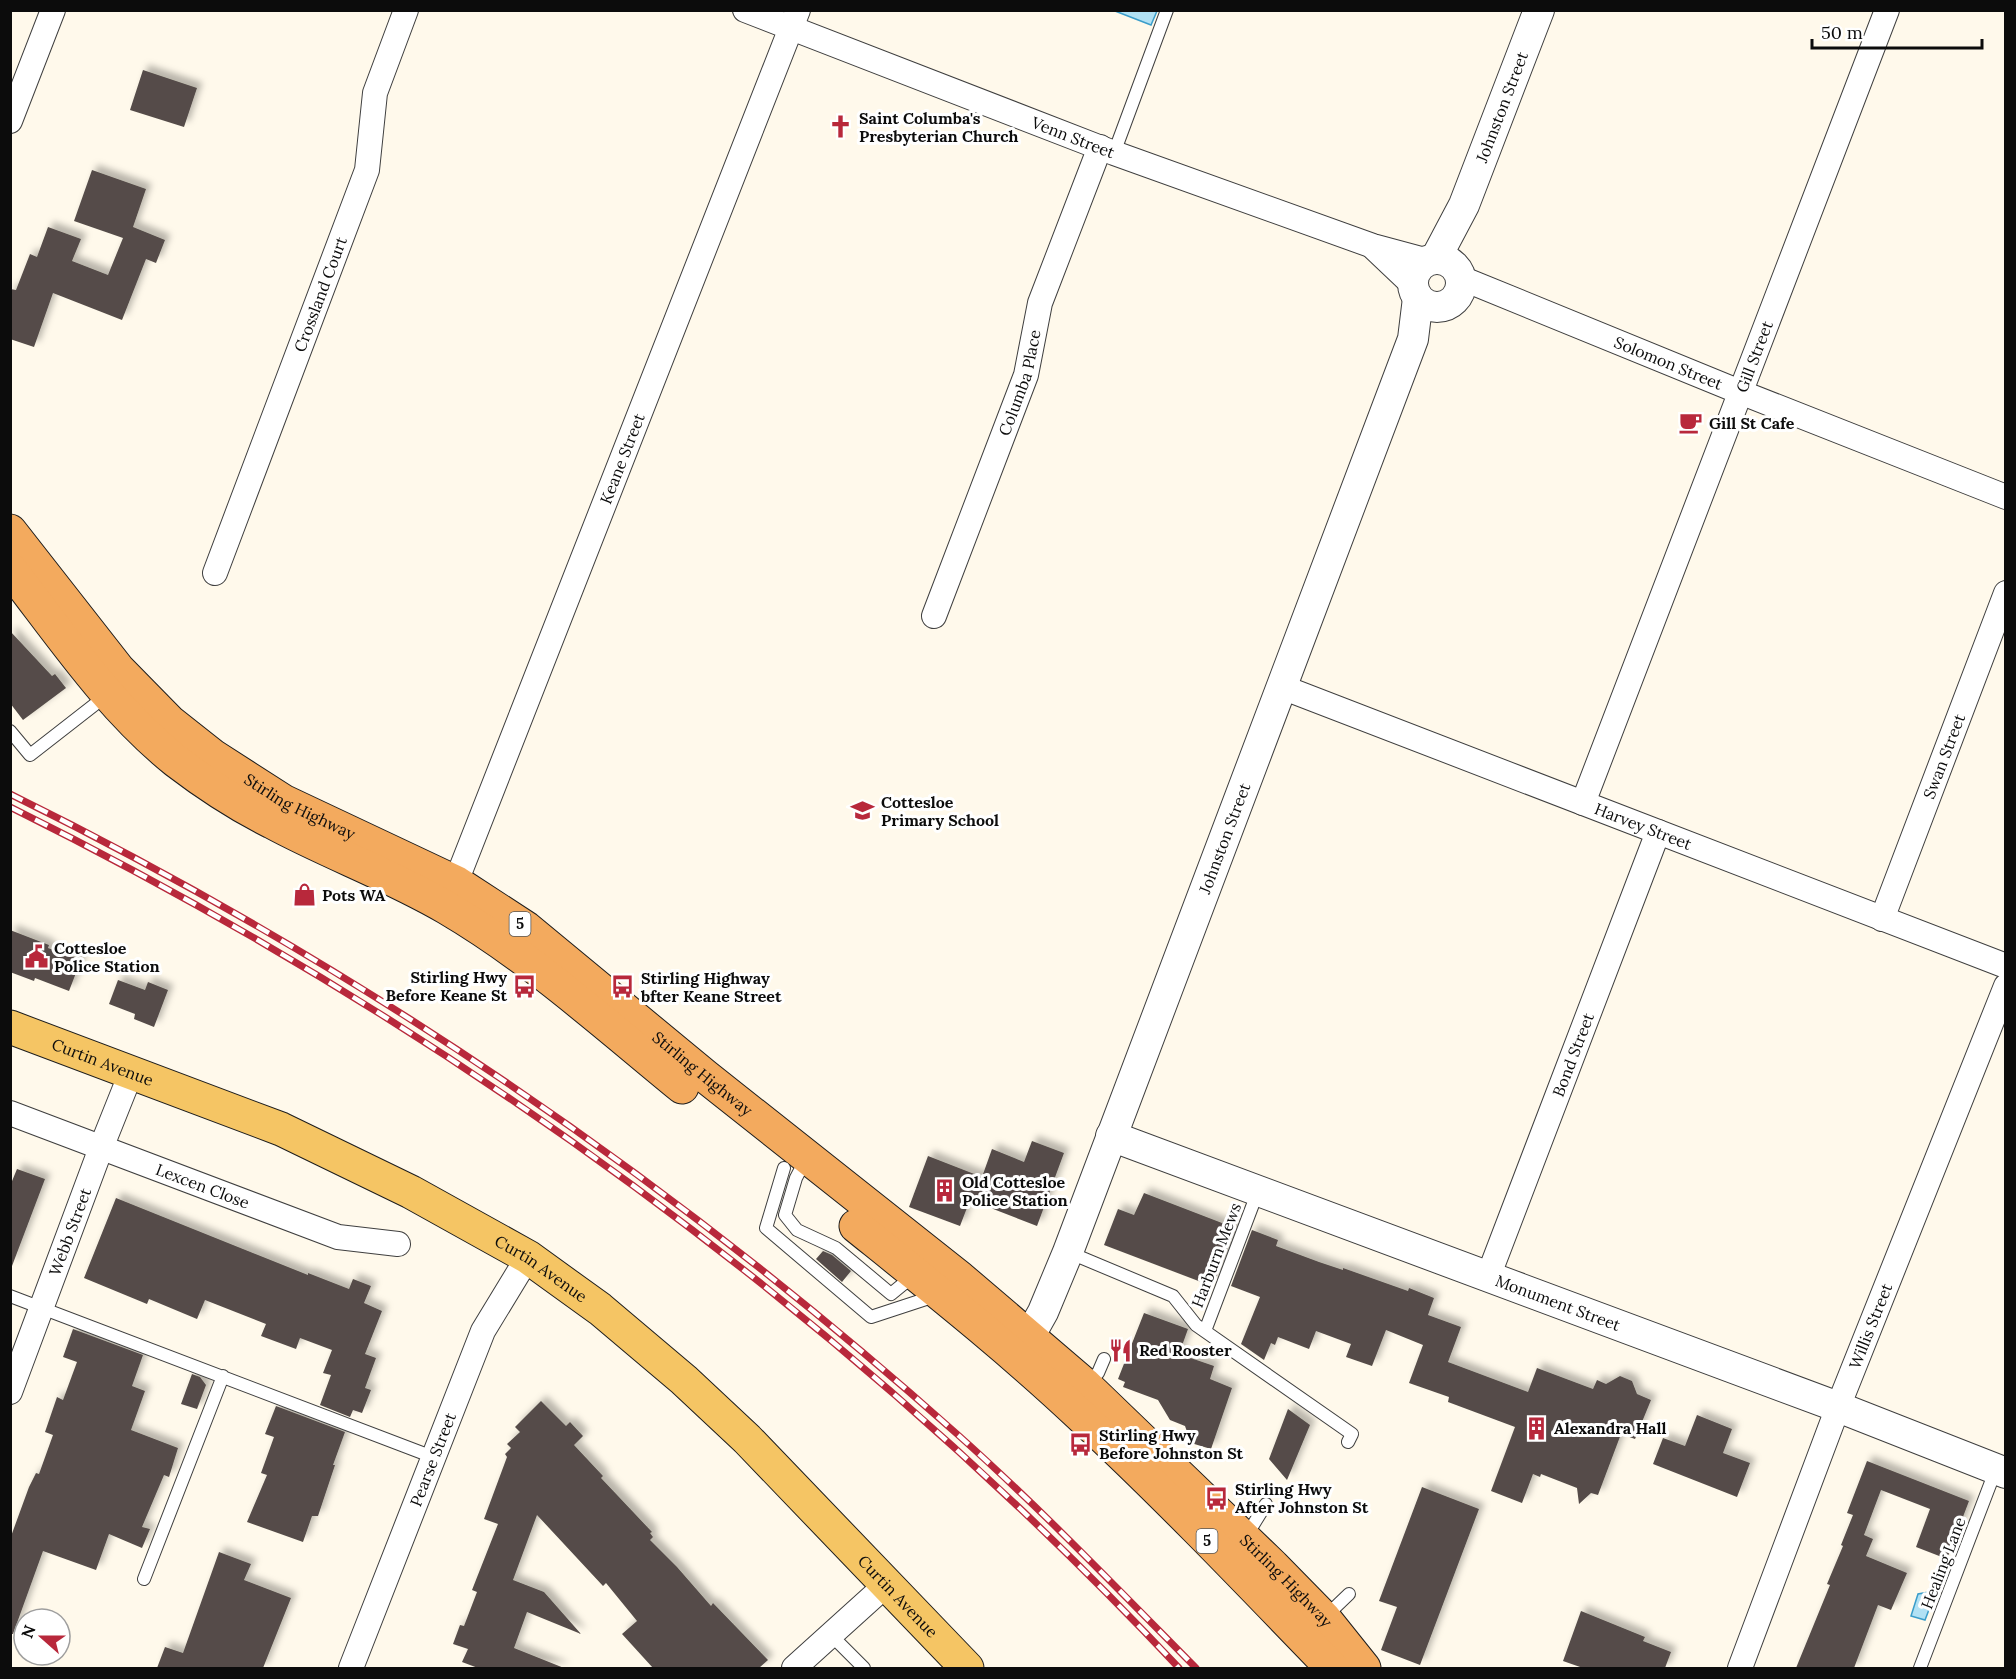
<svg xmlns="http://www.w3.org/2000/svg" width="2016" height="1679" font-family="Lora,serif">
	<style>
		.water { fill: #b1e1f4; stroke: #3a9dca; stroke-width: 1.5 }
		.building { fill: #544c48; filter: url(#shadow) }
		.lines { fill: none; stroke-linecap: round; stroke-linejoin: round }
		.service-casing { stroke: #3f3f3f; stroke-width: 14 }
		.minor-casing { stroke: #3f3f3f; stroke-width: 26 }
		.tertiary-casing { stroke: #3f3f3f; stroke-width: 32 }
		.primary-casing { stroke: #1d1d1d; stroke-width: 35 }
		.trunk-casing { stroke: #1d1d1d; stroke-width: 35 }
		.service { stroke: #fff; stroke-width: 12 }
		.minor { stroke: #fff; stroke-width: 24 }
		.tertiary { stroke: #fff; stroke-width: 30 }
		.primary { stroke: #f5c564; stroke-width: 33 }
		.trunk { stroke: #f3aa5e; stroke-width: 33 }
		.rail-casing { stroke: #b8283b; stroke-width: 7 }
		.rail { stroke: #fff; stroke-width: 4.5; stroke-dasharray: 14; stroke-linecap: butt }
		.labels { text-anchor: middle; stroke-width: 6; stroke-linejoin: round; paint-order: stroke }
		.shield { fill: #fff; stroke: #555; stroke-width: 1.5 }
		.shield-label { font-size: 15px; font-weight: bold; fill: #0c0c0c }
		.street-label { font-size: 16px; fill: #0c0c0c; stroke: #fff }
		.poi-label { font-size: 16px; font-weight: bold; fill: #0c0c0c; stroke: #fff; text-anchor: start }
	</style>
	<defs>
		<filter id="shadow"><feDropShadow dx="5.5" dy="-5.5" stdDeviation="3" flood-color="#0004"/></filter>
	</defs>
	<rect width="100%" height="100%" fill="#fff9eb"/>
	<path class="water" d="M1115 11H1157L1151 25Z
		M1934 1578 1940 1581 1925 1620 1911 1616 1918 1594 1929 1592Z"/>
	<path class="building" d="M143 70 197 88 184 127 130 110Z
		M92 170 146 189 133 227 165 240 156 263 146 259 122 320 53 293 34 347 10 339V289L16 290 30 254 37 257 48 227 81 239 72 261 108 275 123 238 74 221Z
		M10 631 52 676 55 674 66 688 23 720 10 703Z
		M10 930 49 945 48 948 81 960 69 991 35 978 34 981 10 972Z
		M118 980 145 990 148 982 168 990 154 1027 134 1019 135 1014 109 1004Z
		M1032 1141 1064 1153 1037 1226 970 1200 960 1226 909 1207 928 1156 982 1177 992 1149 1024 1162Z
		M17 1169 45 1179 12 1266 10 1265V1186Z
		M1144 1193 1235 1228 1215 1280 1212 1279 1209 1285 1104 1245 1118 1209 1134 1215Z
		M116 1198 308 1275V1273L349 1289 353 1279 371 1286 364 1303 382 1311 365 1354 376 1358 365 1388 371 1390 362 1413 353 1410 350 1417 320 1405 331 1375 323 1373 332 1350 300 1338 296 1349 261 1336 266 1324 205 1300 197 1319 149 1299 147 1304 84 1278Z
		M1252 1230 1278 1240 1276 1246 1319 1262 1343 1270V1268L1408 1291 1409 1288 1434 1298 1428 1315 1461 1327 1448 1362 1528 1392 1537 1368 1593 1389 1597 1380 1606 1384 1620 1376 1632 1381 1637 1394 1651 1400 1635 1439 1621 1434 1598 1495 1591 1493 1579 1504 1577 1488 1541 1474 1540 1477 1533 1474 1522 1503 1491 1491 1515 1427 1448 1402 1449 1397 1409 1383 1423 1345 1386 1330 1372 1366 1346 1357 1351 1344 1316 1331 1309 1349 1278 1337 1275 1345 1271 1343 1264 1360 1241 1344 1260 1297 1231 1286Z
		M823 1251 832 1255 851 1271 842 1282 816 1259Z
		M1144 1313 1188 1329 1179 1354 1214 1366 1210 1379 1232 1388 1211 1449 1191 1443 1185 1426 1170 1420 1158 1400 1123 1387 1125 1382 1118 1379Z
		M73 1329 143 1355 132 1386 145 1391 131 1430 178 1448 169 1477 164 1475 142 1527 150 1529 142 1548 109 1534 96 1570 43 1551 13 1634H10V1539L29 1487 36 1473 39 1474 53 1435 45 1432 57 1397 63 1400 77 1362 63 1357Z
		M192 1374 200 1377 206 1385 197 1409 181 1404Z
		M541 1401 566 1426 570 1422 583 1436 574 1445 603 1476 601 1478 652 1532 650 1533 653 1537 650 1540 677 1567 711 1606 713 1603 768 1660 759 1668H653L622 1634 637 1621 606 1583 603 1586 537 1515 513 1580 544 1592 581 1634 527 1612 514 1648 564 1668H478L462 1662 468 1649 453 1644 460 1625 464 1626 477 1592 472 1590 498 1524 484 1519 507 1457 505 1454 511 1448 507 1444 520 1432 515 1427Z
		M276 1406 345 1432 333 1465H335L318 1516H312L303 1542 247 1522 267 1475 261 1473 274 1437 265 1434Z
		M1288 1409 1310 1425 1287 1480 1269 1459Z
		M1697 1415 1732 1429 1723 1453 1750 1463 1737 1497 1653 1464 1663 1438 1685 1446Z
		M1867 1461 1969 1501 1947 1559 1916 1547 1930 1509 1881 1490 1864 1535 1873 1539 1866 1556 1907 1573 1891 1610 1878 1605 1854 1668H1796L1830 1585 1827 1584 1843 1546 1841 1545 1853 1515 1847 1513Z
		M1422 1487 1479 1509 1420 1665 1381 1650 1397 1607 1379 1601Z
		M219 1552 251 1564 244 1580 291 1598 263 1668H157L165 1647 183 1653Z
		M1581 1611 1645 1637 1643 1641 1671 1652 1665 1668H1583L1563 1661Z"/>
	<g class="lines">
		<defs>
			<path id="service" d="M1114 153 1167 10
				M10 731 30 755 107 695
				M806 1159 796 1178 785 1215 797 1230 836 1248 891 1294 913 1276
				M784 1168 766 1228 871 1317 938 1295
				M1068 1252 1173 1296 1196 1325 1352 1434 1348 1442
				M10 1296 433 1457
				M1205 1331 1258 1191
				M1085 1383 1098 1373 1104 1359
				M1245 1538 1266 1504
				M144 1579 223 1376
				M1324 1618 1349 1594
				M831 1635 864 1668
				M1920 1668 1996 1469"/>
			<g id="minor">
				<path id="s1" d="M745 10 1114 153 1373 246 1425 260"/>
				<path d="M10 121 53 10"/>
				<path d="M1374 248 1413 285"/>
				<path id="s2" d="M1461 278 1740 392 2006 497"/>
				<path id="s3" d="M215 573 367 170 375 93 406 10"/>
				<path id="s4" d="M934 616 1026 375 1040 303 1100 147"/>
				<path id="s5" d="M1282 687 2006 966"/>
				<path id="s6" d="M1583 803 1887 10"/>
				<path id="s7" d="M450 897 798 10"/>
				<path id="s8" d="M1882 919 2006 593"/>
				<path id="s9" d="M10 1113 338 1237 398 1244"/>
				<path id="s10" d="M1488 1277 1658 832"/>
				<path id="s11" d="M10 1392 101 1148 131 1073"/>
				<path id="s12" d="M351 1668 483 1331 528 1257"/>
				<path d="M794 1668 887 1584"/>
				<path id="s13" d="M1740 1668 1838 1407 2006 986"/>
			</g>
			<g id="tertiary">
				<path id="s14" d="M1436 258 1464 205 1539 10"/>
				<circle cx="1437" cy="283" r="24"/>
				<path id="s15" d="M1111 1136 1838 1407 2006 1473"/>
				<path id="s16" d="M1029 1337 1043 1312 1068 1252 1413 339 1418 298"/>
			</g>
			<g id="primary">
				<path id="s17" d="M10 1027 281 1129 411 1192 528 1257 600 1309 684 1380 747 1439 967 1668"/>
			</g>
			<g id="trunk">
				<path id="s18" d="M10 531 118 669 170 722 213 756 283 801 457 883 526 928 705 1076 960 1278 1084 1384 1273 1566 1324 1618 1364 1668"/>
				<path d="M10 569C62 636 110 708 176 761 206 784 238 805 272 822 329 853 391 875 447 908 532 958 606 1025 682 1087"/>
				<path d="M856 1226C933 1288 1010 1349 1082 1417 1168 1497 1250 1583 1332 1668"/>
			</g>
		</defs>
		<use href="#service" class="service-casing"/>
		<use href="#minor" class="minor-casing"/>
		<use href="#tertiary" class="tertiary-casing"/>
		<use href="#primary" class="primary-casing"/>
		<use href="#trunk" class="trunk-casing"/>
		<use href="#service" class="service"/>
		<use href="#minor" class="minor"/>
		<use href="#tertiary" class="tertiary"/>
		<use href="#primary" class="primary"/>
		<use href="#trunk" class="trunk"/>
		<defs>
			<path id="rail" d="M10 794C354 963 671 1179 957 1434 1040 1508 1118 1589 1196 1668
				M10 807C446 1023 845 1313 1179 1668"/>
		</defs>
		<use href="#rail" class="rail-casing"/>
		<use href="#rail" class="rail"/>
	</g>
	<defs>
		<symbol id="church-bare" viewBox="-9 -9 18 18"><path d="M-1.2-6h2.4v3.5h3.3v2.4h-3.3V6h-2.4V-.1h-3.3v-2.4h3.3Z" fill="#b8283b" stroke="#fff" stroke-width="2.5" paint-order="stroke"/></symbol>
		<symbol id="cafe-bare" viewBox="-9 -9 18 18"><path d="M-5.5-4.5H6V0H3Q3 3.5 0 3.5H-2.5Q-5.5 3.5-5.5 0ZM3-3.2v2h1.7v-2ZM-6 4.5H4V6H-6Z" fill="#b8283b" stroke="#fff" stroke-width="2.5" paint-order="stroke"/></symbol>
		<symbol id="school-bare" viewBox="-9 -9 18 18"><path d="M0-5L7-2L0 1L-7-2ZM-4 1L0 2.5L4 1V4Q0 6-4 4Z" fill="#b8283b" stroke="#fff" stroke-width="2.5" paint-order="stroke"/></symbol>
		<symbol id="shop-bare" viewBox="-9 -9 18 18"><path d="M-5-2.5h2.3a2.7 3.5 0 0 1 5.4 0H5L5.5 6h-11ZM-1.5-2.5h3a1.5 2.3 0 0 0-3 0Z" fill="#b8283b" stroke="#fff" stroke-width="2.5" paint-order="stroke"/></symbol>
		<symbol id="civic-bare" viewBox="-9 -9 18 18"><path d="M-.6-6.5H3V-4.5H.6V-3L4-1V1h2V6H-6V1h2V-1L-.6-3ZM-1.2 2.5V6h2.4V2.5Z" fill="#b8283b" stroke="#fff" stroke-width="2.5" paint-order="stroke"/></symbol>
		<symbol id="bus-bare" viewBox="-9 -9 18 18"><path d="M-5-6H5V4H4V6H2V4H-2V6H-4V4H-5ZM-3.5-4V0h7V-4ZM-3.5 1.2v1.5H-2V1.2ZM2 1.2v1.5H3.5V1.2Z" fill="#b8283b" stroke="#fff" stroke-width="2.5" paint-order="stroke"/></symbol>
		<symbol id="building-bare" viewBox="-9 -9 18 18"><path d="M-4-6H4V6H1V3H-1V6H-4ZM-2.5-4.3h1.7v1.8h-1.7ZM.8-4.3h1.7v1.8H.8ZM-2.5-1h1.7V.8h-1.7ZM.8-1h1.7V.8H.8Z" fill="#b8283b" stroke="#fff" stroke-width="2.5" paint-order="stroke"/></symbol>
		<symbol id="restaurant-bare" viewBox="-9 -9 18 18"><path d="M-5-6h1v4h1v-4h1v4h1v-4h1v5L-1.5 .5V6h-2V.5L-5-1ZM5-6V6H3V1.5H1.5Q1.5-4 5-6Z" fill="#b8283b" stroke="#fff" stroke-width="2.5" paint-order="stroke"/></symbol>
	</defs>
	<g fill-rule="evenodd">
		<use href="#church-bare" x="824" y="110" width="33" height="33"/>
		<use href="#cafe-bare" x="1674" y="406" width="33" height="33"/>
		<use href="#school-bare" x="846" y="794" width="33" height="33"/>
		<use href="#shop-bare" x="288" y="878" width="33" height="33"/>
		<use href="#civic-bare" x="20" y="940" width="33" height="33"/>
		<use href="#bus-bare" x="508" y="970" width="33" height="33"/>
		<use href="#bus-bare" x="606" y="970" width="33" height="33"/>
		<use href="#building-bare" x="928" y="1174" width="33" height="33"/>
		<use href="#restaurant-bare" x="1104" y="1334" width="33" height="33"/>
		<use href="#building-bare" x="1520" y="1412" width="33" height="33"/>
		<use href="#bus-bare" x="1064" y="1428" width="33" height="33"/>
		<use href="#bus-bare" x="1200" y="1482" width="33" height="33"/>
	</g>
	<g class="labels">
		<g class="shield">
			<rect x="509.5" y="912" width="21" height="24" rx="4.5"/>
			<rect x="1196.5" y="1529" width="21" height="24" rx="4.5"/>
		</g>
		<g class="shield-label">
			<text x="520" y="929">5</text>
			<text x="1207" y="1546">5</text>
		</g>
		<g class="street-label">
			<text dy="6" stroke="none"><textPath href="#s14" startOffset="165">Johnston Street</textPath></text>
			<text dy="6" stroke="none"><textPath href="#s1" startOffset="352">Venn Street</textPath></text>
			<text dy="6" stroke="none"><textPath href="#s3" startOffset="298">Crossland Court</textPath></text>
			<text dy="6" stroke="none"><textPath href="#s6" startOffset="478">Gill Street</textPath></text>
			<text dy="6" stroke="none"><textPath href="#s2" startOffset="224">Solomon Street</textPath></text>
			<text dy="6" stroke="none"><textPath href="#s4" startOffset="249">Columba Place</textPath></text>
			<text dy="6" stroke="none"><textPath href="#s7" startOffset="471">Keane Street</textPath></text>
			<text dy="6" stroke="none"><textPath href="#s8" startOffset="174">Swan Street</textPath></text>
			<text dy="6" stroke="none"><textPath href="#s18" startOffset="405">Stirling Highway</textPath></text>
			<text dy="6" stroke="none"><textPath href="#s5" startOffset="387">Harvey Street</textPath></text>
			<text dy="6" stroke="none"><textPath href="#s16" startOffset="536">Johnston Street</textPath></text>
			<text dy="6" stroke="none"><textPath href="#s10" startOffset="238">Bond Street</textPath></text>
			<text dy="6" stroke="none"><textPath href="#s17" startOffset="99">Curtin Avenue</textPath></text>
			<text dy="6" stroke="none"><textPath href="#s18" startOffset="891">Stirling Highway</textPath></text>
			<text dy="6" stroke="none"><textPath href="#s9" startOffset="206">Lexcen Close</textPath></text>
			<text dy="6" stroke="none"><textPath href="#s11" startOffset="171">Webb Street</textPath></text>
			<text transform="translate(1216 1255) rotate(-69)" y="6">Harburn Mews</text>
			<text dy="6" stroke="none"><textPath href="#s17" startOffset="585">Curtin Avenue</textPath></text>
			<text dy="6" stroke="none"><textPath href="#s15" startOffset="477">Monument Street</textPath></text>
			<text dy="6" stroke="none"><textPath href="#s13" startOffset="366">Willis Street</textPath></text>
			<text dy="6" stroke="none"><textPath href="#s12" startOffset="224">Pearse Street</textPath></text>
			<text transform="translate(1943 1563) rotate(-69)" y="6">Healing Lane</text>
			<text dy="6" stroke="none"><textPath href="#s18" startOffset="1665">Stirling Highway</textPath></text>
			<text dy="6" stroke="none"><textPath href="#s17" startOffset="1071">Curtin Avenue</textPath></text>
		</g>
		<g class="poi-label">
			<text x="859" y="124">Saint Columba's<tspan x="859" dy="18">Presbyterian Church</tspan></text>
			<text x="1709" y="429">Gill St Cafe</text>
			<text x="881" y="808">Cottesloe<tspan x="881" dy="18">Primary School</tspan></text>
			<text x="322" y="901">Pots WA</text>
			<text x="54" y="954">Cottesloe<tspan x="54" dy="18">Police Station</tspan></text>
			<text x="507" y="983" text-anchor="end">Stirling Hwy<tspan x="507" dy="18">Before Keane St</tspan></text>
			<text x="641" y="984">Stirling Highway<tspan x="641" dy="18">bfter Keane Street</tspan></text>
			<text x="962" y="1188">Old Cottesloe<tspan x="962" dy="18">Police Station</tspan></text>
			<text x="1139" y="1356">Red Rooster</text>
			<text x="1554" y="1434">Alexandra Hall</text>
			<text x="1099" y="1441">Stirling Hwy<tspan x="1099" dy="18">Before Johnston St</tspan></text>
			<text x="1235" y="1495">Stirling Hwy<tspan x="1235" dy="18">After Johnston St</tspan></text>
		</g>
	</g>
	<rect width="2016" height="1679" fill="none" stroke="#0c0c0c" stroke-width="24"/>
	<g transform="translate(42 1637) rotate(291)"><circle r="28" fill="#ffffff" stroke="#9e9e9e" stroke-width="1.5"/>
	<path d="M0-4.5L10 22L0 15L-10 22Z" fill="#b8283b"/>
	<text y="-9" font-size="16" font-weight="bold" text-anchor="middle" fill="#0c0c0c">N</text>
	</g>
	<path d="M1812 39v9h170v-9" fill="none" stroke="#0c0c0c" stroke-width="3"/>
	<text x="1821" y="39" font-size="18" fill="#0c0c0c" stroke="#ffffff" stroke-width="4.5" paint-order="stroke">50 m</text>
</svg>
